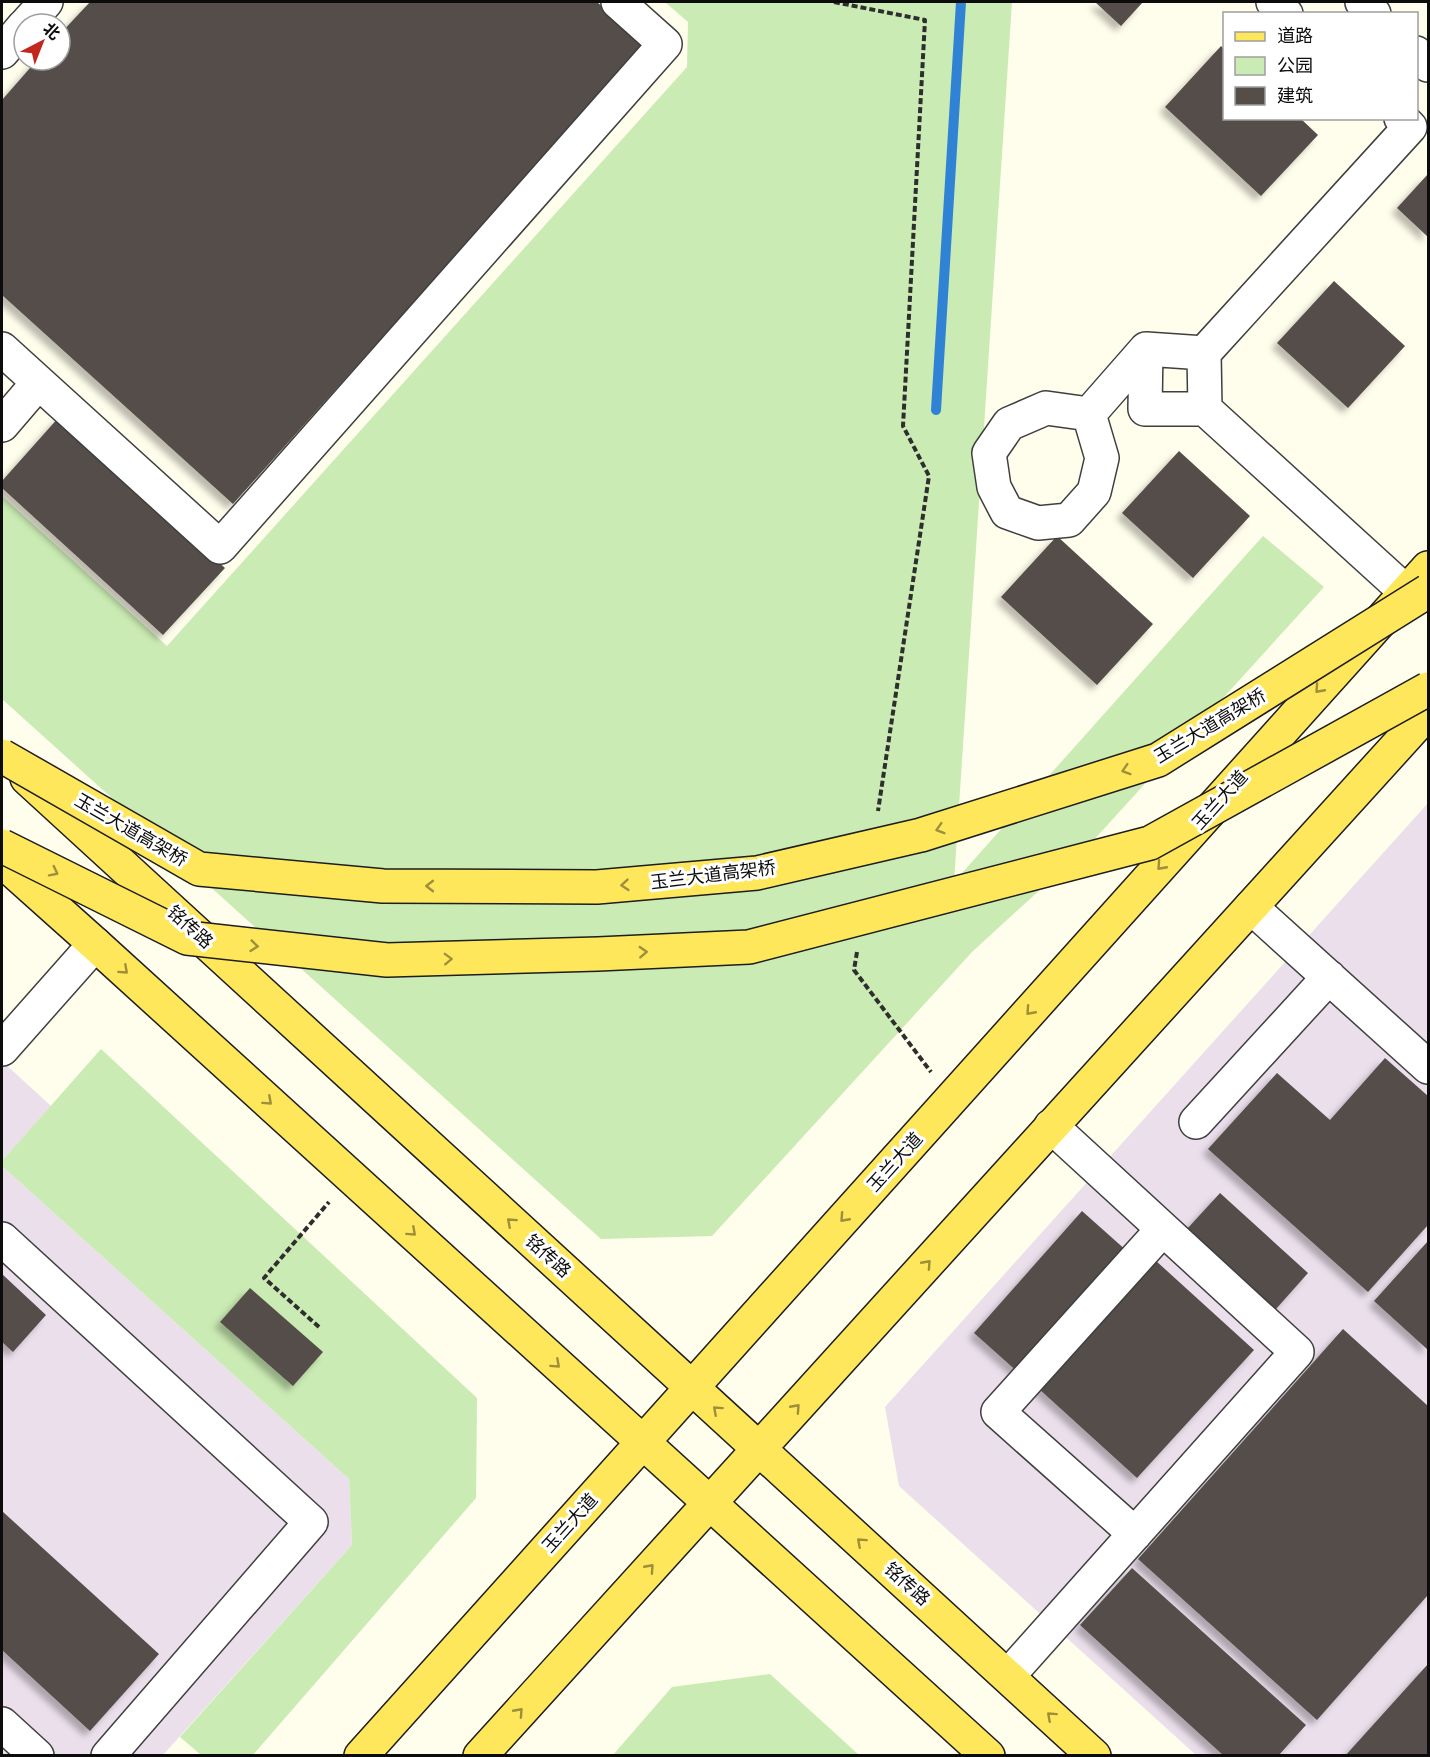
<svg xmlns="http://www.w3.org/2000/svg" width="1430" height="1757" font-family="'IBM Plex Serif','Noto Sans SC',serif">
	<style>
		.industrial { fill: #ebdfec }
		.green { fill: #caebb3 }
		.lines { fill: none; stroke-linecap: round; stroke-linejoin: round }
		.stream { stroke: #3082d4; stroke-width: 10 }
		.building { fill: #554e48; filter: url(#shadow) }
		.minor-casing { stroke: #3f3f3f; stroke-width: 36 }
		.major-casing { stroke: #1d1d1d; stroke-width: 36 }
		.path { stroke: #2e2e2e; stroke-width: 4; stroke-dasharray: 6 3; stroke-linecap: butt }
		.minor { stroke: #fff; stroke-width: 33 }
		.major { stroke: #ffe75b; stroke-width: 33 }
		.major-bridge-casing { stroke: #1d1d1d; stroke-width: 36; stroke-linecap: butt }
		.major-bridge { stroke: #ffe75b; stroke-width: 33 }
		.oneway { stroke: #9e8f3b }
		.labels { text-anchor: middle; stroke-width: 6; stroke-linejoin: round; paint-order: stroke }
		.street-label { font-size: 18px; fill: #0c0c0c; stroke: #fff }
	</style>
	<defs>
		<filter id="shadow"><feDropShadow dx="-5.5" dy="5.5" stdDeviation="3" flood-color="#0004"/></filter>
	</defs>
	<rect width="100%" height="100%" fill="#fffdeb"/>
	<path class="industrial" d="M1428 803V1755H1196L899 1486 885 1407Z
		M2 1061 51 1106 2 1161Z
		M2 1166 349 1479 352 1545 163 1755H2Z"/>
	<path class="green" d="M665 2H1012L954 882 1263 536 1324 587 1091 843 972 952 712 1236 601 1239 2 699V496L167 646 687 67 688 22Z
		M101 1049 477 1398 476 1498 253 1755H201L180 1737 352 1545 349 1479 2 1166V1161Z
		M770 1674 859 1755H613L672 1687Z"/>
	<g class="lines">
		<path class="stream" d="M936 410 961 2"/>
	</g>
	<path class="building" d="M90 2H597L645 44 233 504 2 295V100L37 60H60V34Z
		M1095 2H1143L1121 26Z
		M1221 46 1224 49V118H1300L1318 135 1261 196 1165 107Z
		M1428 174V237L1397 208Z
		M1334 281 1405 346 1348 408 1277 343Z
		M59 417 225 568 163 635 2 488V481Z
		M1179 451 1250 516 1193 578 1122 513Z
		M1057 536 1153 624 1097 685 1001 597Z
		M1385 1058 1428 1096V1225L1368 1292 1208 1149 1277 1073 1330 1120Z
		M1220 1193 1308 1273 1276 1309 1187 1229Z
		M1082 1211 1128 1252 1020 1374 974 1333Z
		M1428 1241V1350L1374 1301Z
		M1155 1260 1254 1350 1137 1478 1038 1388Z
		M2 1274 46 1315 13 1352 2 1342Z
		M250 1288 323 1352 293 1386 220 1322Z
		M1343 1329 1428 1406V1595L1317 1720 1138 1559Z
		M2 1511 159 1654 90 1731 2 1650Z
		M1132 1568 1306 1725 1278 1756H1224L1080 1625Z
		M1428 1664V1756H1345Z"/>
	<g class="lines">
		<defs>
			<path id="minor" d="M1273 2 1286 14
				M1362 2 1374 14
				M26 24 46 2
				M2 52 24 26
				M1416 53 1428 65
				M1401 118 1410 127 1204 353 1205 409 1406 592
				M2 349 220 547 665 44 618 2
				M1146 349 1145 409H1205
				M1089 414 1102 458 1094 492 1069 520 1038 523 1007 512 994 487 989 453 1009 424 1046 408 1089 414 1146 349 1204 353
				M2 425 38 383
				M1251 907 1428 1067
				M2 1049 95 944
				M1196 1122 1329 977
				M2 1239 311 1522 108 1756
				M1135 1534 998 1412 1163 1229
				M1008 1676 1297 1352 1051 1126
				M2 1724 37 1756"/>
			<path id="major" d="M27 778 1094 1756
				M2 861 95 944 988 1756
				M361 1756 1428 568
				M480 1756 1428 712"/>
		</defs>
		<use href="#minor" class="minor-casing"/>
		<use href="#major" class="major-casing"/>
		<path class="path" d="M834 2 925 20 903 426 929 476 878 811
			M857 952 854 970 931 1072
			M319 1327 264 1278 329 1202"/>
		<use href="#minor" class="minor"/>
		<use href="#major" class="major"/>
		<defs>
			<path id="major-bridge" d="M2 756 199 869 383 886 597 887 757 873 921 835 1158 760 1428 591
				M2 846 187 938 387 960 598 954 749 947 1150 843 1428 689"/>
		</defs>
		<use href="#major-bridge" class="major-bridge-casing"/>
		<use href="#major-bridge" class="major-bridge"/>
	</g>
	<defs><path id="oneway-chevron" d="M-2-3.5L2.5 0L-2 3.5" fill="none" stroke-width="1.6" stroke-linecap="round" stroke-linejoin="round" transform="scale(1.5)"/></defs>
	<g class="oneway">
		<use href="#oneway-chevron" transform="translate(1319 689) rotate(132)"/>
		<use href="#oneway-chevron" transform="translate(1126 770) rotate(163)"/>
		<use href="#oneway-chevron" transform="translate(940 829) rotate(163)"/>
		<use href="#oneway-chevron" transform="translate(1161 866) rotate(132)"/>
		<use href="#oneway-chevron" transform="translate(54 872) rotate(27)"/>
		<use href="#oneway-chevron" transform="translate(625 885) rotate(175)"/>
		<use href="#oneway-chevron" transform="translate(430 886) rotate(-180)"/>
		<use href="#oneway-chevron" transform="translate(254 946) rotate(6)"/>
		<use href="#oneway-chevron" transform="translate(643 952) rotate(-3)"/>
		<use href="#oneway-chevron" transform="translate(448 959) rotate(-2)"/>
		<use href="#oneway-chevron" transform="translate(124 970) rotate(42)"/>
		<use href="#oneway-chevron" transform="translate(1030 1011) rotate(132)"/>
		<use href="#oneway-chevron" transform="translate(268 1101) rotate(42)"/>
		<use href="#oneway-chevron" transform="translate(844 1218) rotate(132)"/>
		<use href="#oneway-chevron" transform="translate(511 1222) rotate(-138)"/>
		<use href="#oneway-chevron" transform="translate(412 1232) rotate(42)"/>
		<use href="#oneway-chevron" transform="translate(927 1264) rotate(-48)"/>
		<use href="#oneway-chevron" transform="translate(556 1364) rotate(42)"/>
		<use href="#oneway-chevron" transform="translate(796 1408) rotate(-48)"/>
		<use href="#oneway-chevron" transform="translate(717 1410) rotate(-138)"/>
		<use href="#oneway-chevron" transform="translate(861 1542) rotate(-138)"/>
		<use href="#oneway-chevron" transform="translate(650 1568) rotate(-48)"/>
		<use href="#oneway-chevron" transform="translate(519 1712) rotate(-48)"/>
		<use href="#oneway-chevron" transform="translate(1051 1716) rotate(-138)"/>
	</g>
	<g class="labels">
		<g class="street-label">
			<text transform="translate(1210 726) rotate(-31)" y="6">玉兰大道高架桥</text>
			<text transform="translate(1220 800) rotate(-48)" y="6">玉兰大道</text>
			<text transform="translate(131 830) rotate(30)" y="6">玉兰大道高架桥</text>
			<text transform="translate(713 875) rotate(-7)" y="6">玉兰大道高架桥</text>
			<text transform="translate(190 927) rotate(42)" y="6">铭传路</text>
			<text transform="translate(895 1162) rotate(-48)" y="6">玉兰大道</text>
			<text transform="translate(548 1256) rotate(42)" y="6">铭传路</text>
			<text transform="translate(570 1523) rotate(-48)" y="6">玉兰大道</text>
			<text transform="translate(907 1584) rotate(42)" y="6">铭传路</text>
		</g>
	</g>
	<rect width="1430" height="1757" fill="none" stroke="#0c0c0c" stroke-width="6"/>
	<rect x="1223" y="12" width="195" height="108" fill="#ffffff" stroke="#9e9e9e" stroke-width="1.5"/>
	<rect x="1235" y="32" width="30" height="9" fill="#ffe75b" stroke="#9e9e9e" stroke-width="1.5"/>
	<text x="1277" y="42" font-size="18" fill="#0c0c0c">道路</text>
	<rect x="1235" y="57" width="30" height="18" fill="#caebb3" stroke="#9e9e9e" stroke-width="1.5"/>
	<text x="1277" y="72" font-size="18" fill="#0c0c0c">公园</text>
	<rect x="1235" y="87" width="30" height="18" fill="#554e48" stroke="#9e9e9e" stroke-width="1.5"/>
	<text x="1277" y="102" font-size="18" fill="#0c0c0c">建筑</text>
	<g transform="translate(42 42) rotate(42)"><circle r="28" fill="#ffffff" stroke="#9e9e9e" stroke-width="1.5"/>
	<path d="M0-4.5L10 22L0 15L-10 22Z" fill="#c2261d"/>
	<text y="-9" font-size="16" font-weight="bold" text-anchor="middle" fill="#0c0c0c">北</text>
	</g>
</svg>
